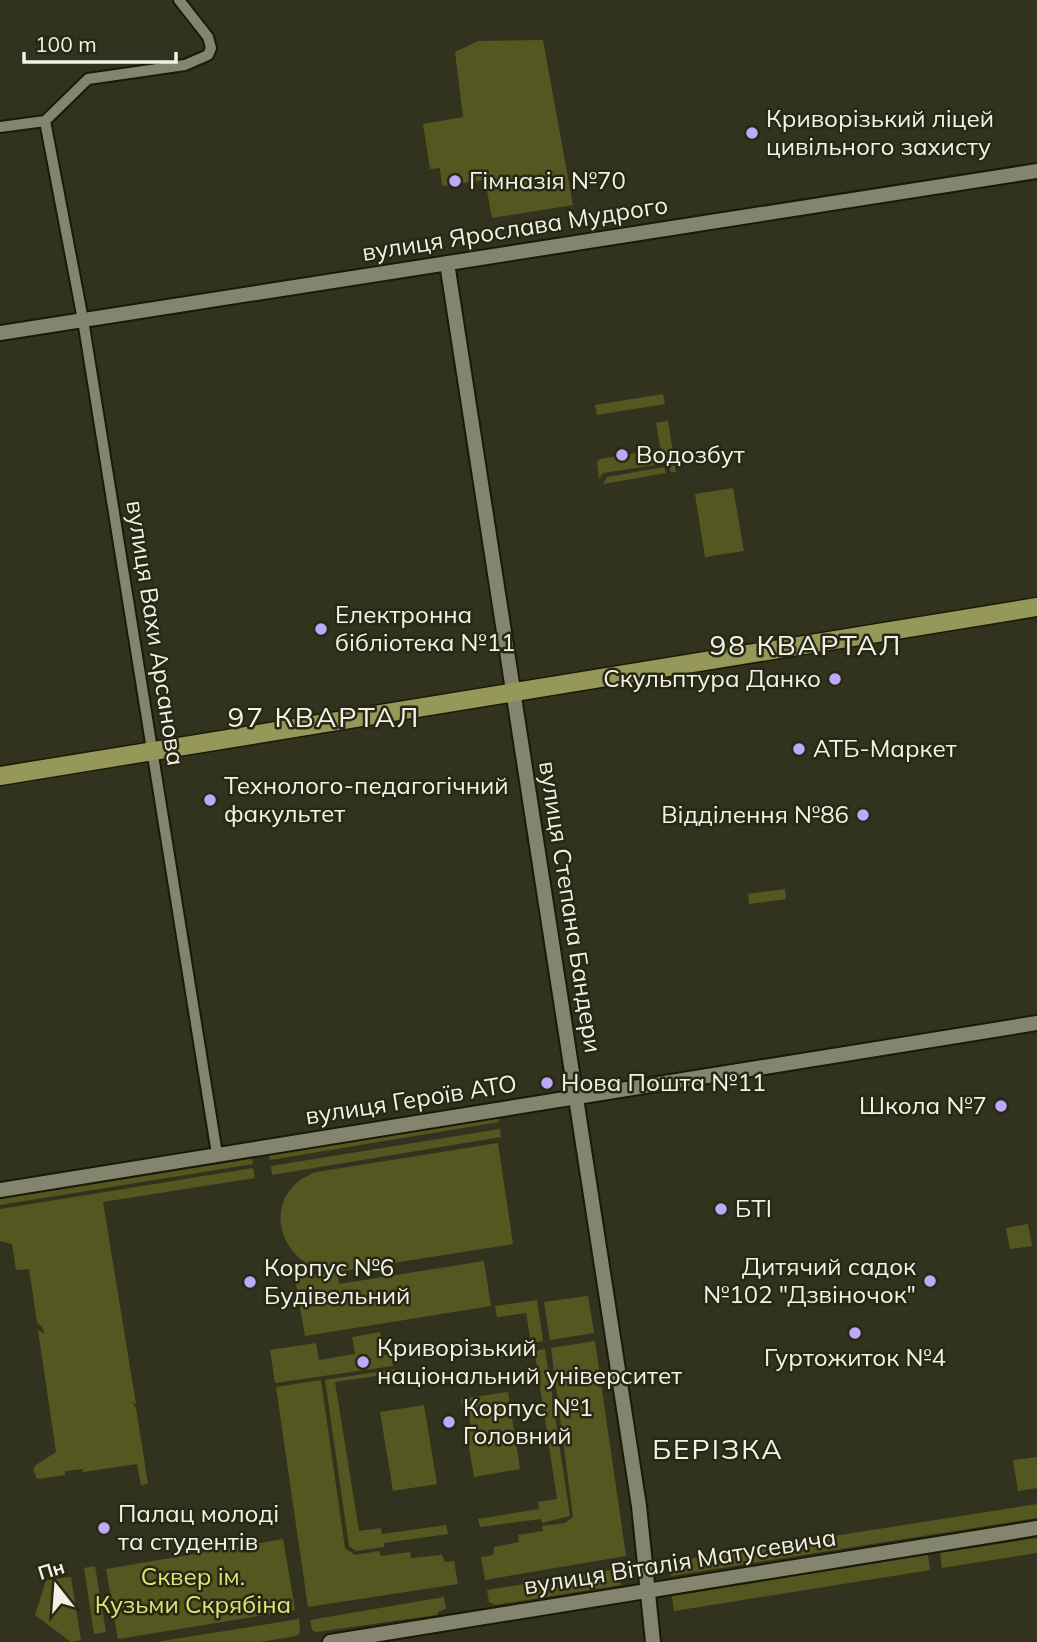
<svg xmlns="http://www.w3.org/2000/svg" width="1037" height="1642" font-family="Mulish,sans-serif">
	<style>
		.green { fill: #555720 }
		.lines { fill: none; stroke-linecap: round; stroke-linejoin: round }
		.minor-casing { stroke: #1a1a07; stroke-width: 14 }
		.tertiary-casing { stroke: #1a1a07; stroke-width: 18 }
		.primary-casing { stroke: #1a1a07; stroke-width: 21 }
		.minor { stroke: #84856e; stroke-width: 10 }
		.tertiary { stroke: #84856e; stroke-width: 14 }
		.primary { stroke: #96985a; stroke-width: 18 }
		.poi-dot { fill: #baaaf7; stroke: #282914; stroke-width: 2.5 }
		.labels { text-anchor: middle; stroke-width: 5; stroke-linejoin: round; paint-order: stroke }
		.poi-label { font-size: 24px; fill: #f2f3e6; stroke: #282914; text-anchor: start }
		.street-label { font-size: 24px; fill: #f2f3e6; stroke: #282914 }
		.park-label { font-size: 24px; fill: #e0e476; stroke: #282914 }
		.quarter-label { font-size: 28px; letter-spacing: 2px; fill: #f2f3e6; stroke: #282914 }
	</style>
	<rect width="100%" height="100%" fill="#32331e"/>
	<path class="green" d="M543 40 573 205 492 218 485 180 442 186 440 168 430 169 423 124 463 117 455 52 478 41Z
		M663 394 665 404 597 415 595 405Z
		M668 421 676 472H671L660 446 656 423Z
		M656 450 662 464 603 473 599 479 597 462 600 459Z
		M664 467 666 473 603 484 607 477Z
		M733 488 744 551 705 557 695 494Z
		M785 889 786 899 749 904 748 894Z
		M498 1116 499 1122 270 1160 269 1154Z
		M500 1129 501 1137 272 1175 271 1166Z
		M498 1143 513 1244 337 1272 339 1284 484 1261 491 1306 305 1336 295 1278 329 1272C275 1262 260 1192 316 1172Z
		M252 1157 253 1164 0 1205V1198Z
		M253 1168 255 1178 103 1202 136 1404 132 1402 136 1408 148 1484 141 1485 137 1464 83 1472V1469L65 1471V1475L37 1479 33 1470 36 1465 56 1452 38 1330 44 1334 43 1328 37 1322 29 1269 16 1270 12 1244 0 1241V1209Z
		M1028 1224 1032 1246 1010 1249 1006 1228Z
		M588 1296 594 1333 550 1340 544 1302Z
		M537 1300 543 1341 531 1343 526 1313 497 1317 495 1306Z
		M380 1332 384 1355 391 1354 393 1366 275 1383 270 1350 316 1343 319 1360 355 1354 352 1337Z
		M595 1341 626 1556 485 1580 481 1557 493 1555 494 1547 519 1542 518 1535 543 1531 542 1526 565 1523 573 1517 551 1348Z
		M545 1349 570 1516 542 1523 541 1519 480 1527 478 1519 539 1509 538 1502 557 1499 535 1354 482 1359Z
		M395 1369 396 1373 335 1382 359 1531 381 1528 382 1534 446 1525 448 1534 384 1543V1547L356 1551 349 1546 325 1380Z
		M321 1380 345 1548 355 1555 379 1551 381 1556 410 1552 411 1558 442 1555 445 1562 454 1561 458 1584 308 1607 276 1387Z
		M508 1392 520 1469 474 1477 466 1430 471 1429 469 1412 463 1413 461 1399Z
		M424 1405 437 1484 393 1491 380 1412Z
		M1037 1457V1488L1018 1491 1013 1460Z
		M1037 1504V1518L671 1576 669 1562Z
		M1037 1538V1553L942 1568 940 1553Z
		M283 1539 295 1610 118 1639 106 1569Z
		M928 1555 930 1570 674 1611 672 1596Z
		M95 1566 106 1632 94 1634 84 1568Z
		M618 1569 621 1585 495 1605 489 1602 487 1590Z
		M71 1577 81 1640 71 1642 35 1615 46 1580Z
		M444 1597 446 1609 439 1611 437 1615 316 1632 312 1630 310 1620Z
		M299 1619 300 1633 296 1636 260 1642H156Z"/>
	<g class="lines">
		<defs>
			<path id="minor" d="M45 121 83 320 217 1154
				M45 121 88 79 185 65 208 55 211 48 208 37 179 0
				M0 127 45 121"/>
			<path id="tertiary" d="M447 263 639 1506 653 1642
				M0 333 1037 171
				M0 1190 1037 1023
				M330 1642 1037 1528"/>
			<path id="primary" d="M0 776 1037 607"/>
		</defs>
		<use href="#minor" class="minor-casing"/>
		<use href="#tertiary" class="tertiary-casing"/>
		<use href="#primary" class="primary-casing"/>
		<use href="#minor" class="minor"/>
		<use href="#tertiary" class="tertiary"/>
		<use href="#primary" class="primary"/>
	</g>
	<g class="poi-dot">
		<circle cx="752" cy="133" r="7"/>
		<circle cx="455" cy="181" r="7"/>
		<circle cx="622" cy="455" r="7"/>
		<circle cx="321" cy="629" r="7"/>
		<circle cx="835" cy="679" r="7"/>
		<circle cx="799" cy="749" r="7"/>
		<circle cx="210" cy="800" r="7"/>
		<circle cx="863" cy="815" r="7"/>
		<circle cx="547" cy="1083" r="7"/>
		<circle cx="1001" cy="1106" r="7"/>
		<circle cx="721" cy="1209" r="7"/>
		<circle cx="930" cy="1281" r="7"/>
		<circle cx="250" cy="1282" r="7"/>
		<circle cx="855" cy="1333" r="7"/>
		<circle cx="363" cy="1362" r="7"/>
		<circle cx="449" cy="1422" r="7"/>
		<circle cx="104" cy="1528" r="7"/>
	</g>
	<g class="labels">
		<g class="poi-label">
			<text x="766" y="127">Криворізький ліцей<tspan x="766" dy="28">цивільного захисту</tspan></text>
			<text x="469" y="189">Гімназія №70</text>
			<text x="636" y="463">Водозбут</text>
			<text x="335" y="623">Електронна<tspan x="335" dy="28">бібліотека №11</tspan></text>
			<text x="821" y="687" text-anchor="end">Скульптура Данко</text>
			<text x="813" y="757">АТБ-Маркет</text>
			<text x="224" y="794">Технолого-педагогічний<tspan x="224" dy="28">факультет</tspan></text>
			<text x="849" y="823" text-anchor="end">Відділення №86</text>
			<text x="561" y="1091">Нова Пошта №11</text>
			<text x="987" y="1114" text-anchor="end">Школа №7</text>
			<text x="735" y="1217">БТІ</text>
			<text x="916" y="1275" text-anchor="end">Дитячий садок<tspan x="916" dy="28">№102 "Дзвіночок"</tspan></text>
			<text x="264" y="1276">Корпус №6<tspan x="264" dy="28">Будівельний</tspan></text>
			<text x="377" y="1356">Криворізький<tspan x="377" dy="28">національний університет</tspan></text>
			<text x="855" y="1366" text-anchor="middle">Гуртожиток №4</text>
			<text x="463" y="1416">Корпус №1<tspan x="463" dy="28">Головний</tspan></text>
			<text x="118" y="1522">Палац молоді<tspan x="118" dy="28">та студентів</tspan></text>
		</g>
		<g class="street-label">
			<text transform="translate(515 229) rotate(-9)" y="8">вулиця Ярослава Мудрого</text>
			<text transform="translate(155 633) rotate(81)" y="8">вулиця Вахи Арсанова</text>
			<text transform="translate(570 907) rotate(81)" y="8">вулиця Степана Бандери</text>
			<text transform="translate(411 1100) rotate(-9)" y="8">вулиця Героїв АТО</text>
			<text transform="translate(680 1562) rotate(-9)" y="8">вулиця Віталія Матусевича</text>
		</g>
		<g class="park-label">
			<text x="193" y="1585">Сквер ім.<tspan x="193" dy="28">Кузьми Скрябіна</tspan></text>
		</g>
		<g class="quarter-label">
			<text x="806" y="655">98 КВАРТАЛ</text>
			<text x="324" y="727">97 КВАРТАЛ</text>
			<text x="718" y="1459">БЕРІЗКА</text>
		</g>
	</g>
	<g transform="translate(56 1586) rotate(343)" stroke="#282914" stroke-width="5" paint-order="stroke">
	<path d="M0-5L12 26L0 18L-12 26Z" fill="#f2f3e6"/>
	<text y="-10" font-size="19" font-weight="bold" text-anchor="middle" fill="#f2f3e6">Пн</text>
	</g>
	<path d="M24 52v10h152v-10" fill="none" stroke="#f2f3e6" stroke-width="3.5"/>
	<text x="35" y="52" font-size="21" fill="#f2f3e6" stroke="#282914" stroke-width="5" paint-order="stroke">100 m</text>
</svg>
